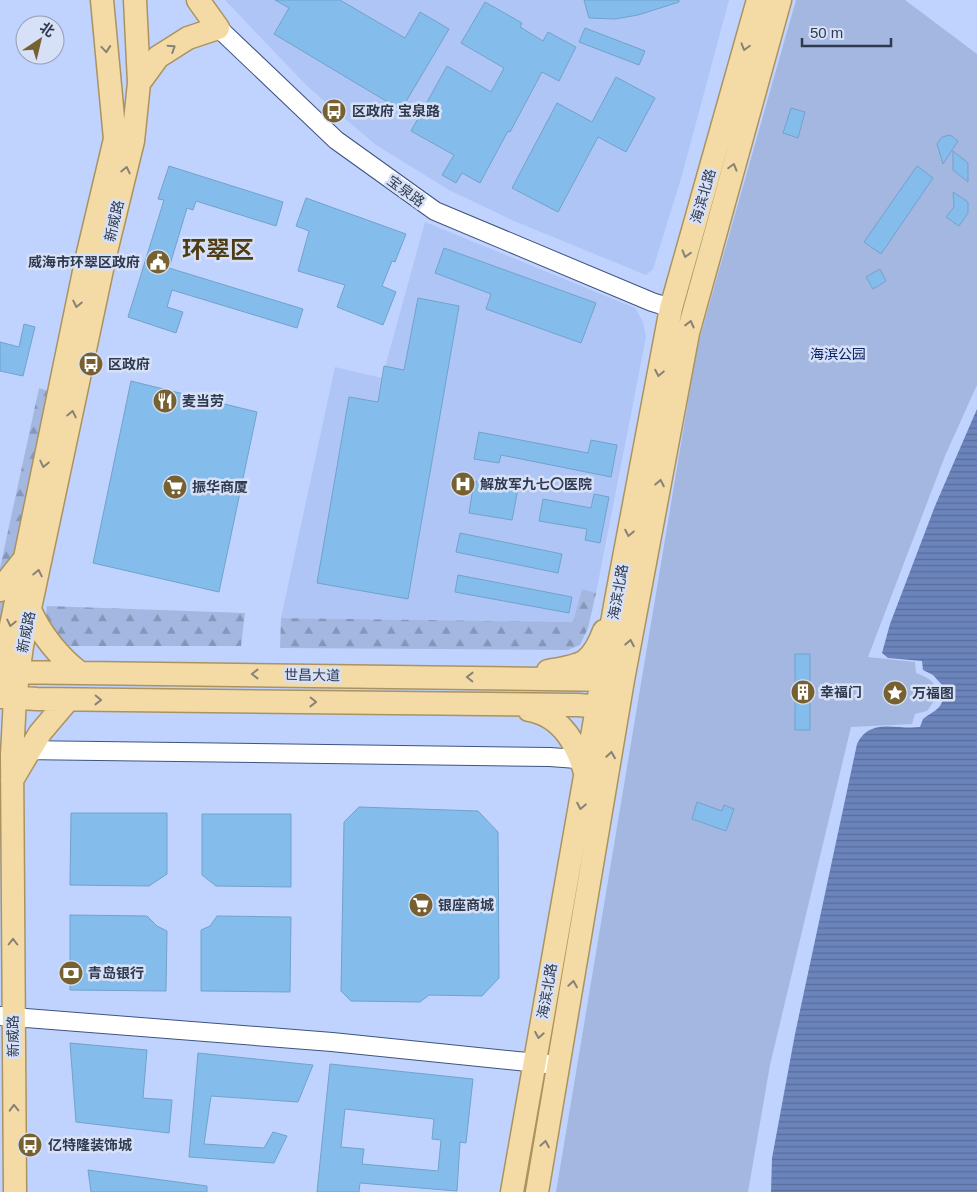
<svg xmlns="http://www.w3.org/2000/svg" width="977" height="1192" font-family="Arial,'Noto Sans SC',sans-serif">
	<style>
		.built { fill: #aec5f5 }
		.forest { fill: url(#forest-firs) }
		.park { fill: #a4b7e0 }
		.water { fill: url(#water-rules) }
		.building { fill: #84bceb; stroke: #72a2cb; fill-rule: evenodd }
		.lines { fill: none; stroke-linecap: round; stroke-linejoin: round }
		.minor-casing { stroke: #3f5381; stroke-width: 20 }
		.major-casing { stroke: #aa9361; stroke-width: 25 }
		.minor { stroke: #fff; stroke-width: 18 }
		.major { stroke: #f4dba6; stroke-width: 22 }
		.oneway { stroke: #888276 }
		.labels { text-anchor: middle; stroke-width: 5; stroke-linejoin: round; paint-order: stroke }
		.poi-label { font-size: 14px; font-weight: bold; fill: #303a4f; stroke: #d6e0f6; text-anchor: start }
		.street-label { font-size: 14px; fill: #303a4f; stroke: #d6e0f6 }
		.park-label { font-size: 14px; fill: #0d2466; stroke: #d6e0f6 }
		.town-label { font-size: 24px; font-weight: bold; fill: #4e3c15; stroke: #d6e0f6 }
	</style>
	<defs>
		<pattern id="forest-firs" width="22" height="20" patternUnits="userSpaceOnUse" patternTransform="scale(1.25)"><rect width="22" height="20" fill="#a4b7e0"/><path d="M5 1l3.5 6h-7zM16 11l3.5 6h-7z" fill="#8696b8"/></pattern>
		<pattern id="water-rules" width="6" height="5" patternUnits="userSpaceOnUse" patternTransform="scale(1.25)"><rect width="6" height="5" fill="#6b84bb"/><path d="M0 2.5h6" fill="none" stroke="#586d9a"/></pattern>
	</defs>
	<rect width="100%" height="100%" fill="#bfd3fe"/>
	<path class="built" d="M225 0H729L682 175 653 269 646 275 514 221 449 190 376 145 309 88Z
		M425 222 635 308 643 322 646 337 596 593 582 589 573 622 281 618 335 367 382 378Z"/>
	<path class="forest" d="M39 388 51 392 0 632V568Z
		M582 589 596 593 588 628 580 645 568 650 280 648 281 618 573 622Z
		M47 606 245 613 241 646H65L44 633Z"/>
	<path class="park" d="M796 0H905L977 54V385L945 456 868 657 915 662 916 673C939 681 942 692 927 711L915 714 912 724 851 727 770 1065 748 1192H556L697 348Z"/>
	<path class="water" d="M977 409V1192H771L772 1158 795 1034 857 744C870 717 896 730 920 727L923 719C938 708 946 708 942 685L933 675 923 670 922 661 888 658 882 653 890 624 935 506Z"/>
	<path class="building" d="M275 0H340L405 38 420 12 449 29 401 110 274 34 289 8Z
		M584 0H679V2L638 15 615 19 589 18Z
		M485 2 522 23 520 27 543 41 548 32 576 47 559 81 542 72 510 132 508 131 480 183 462 173 456 183 442 175 454 155 411 131 447 66 491 92 504 68 461 43Z
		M585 28 645 51 639 65 579 42Z
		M616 77 655 98 626 152 598 137 558 212 512 188 557 103 592 122Z
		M791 108 805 112 798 138 783 133Z
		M950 135 958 141 943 164 937 144 942 137Z
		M953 151 968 163V182L953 170Z
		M169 166 283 202 276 226 196 201 193 210 187 208 169 268 303 309 297 328 172 290 167 307 183 312 176 333 128 317 164 200 158 199Z
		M917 166 933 178 881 254 864 242Z
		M953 192 968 202V213L959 226 946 217 954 207Z
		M306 198 406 234 395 262 392 261 382 286 396 292 383 325 337 307 345 285 298 271 309 231 296 226Z
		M444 248 596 303 581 343 486 309 491 294 435 273Z
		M880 269 886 281 873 289 866 277Z
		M418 298 459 306 408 599 317 583 349 397 378 402 384 366 404 370Z
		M24 324 35 327 23 376 0 371V342L19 347Z
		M131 381 257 412 219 592 93 563Z
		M479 432 588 453 591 440 617 445 611 477 501 455 499 463 474 459Z
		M474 481 518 489 512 520 469 513Z
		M594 494 609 497 600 543 585 540 587 529 539 521 543 499 591 508Z
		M460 533 562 554 558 573 456 552Z
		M458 575 572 597 569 613 455 592Z
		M795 654H810V730H795Z
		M697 802 722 811 724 805 734 809 726 831 692 819Z
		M359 807 478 811 498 832 499 978 482 996 429 995 420 1002 351 1001 341 991 344 822Z
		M71 813H167V874L149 886 70 885Z
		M202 814H291V887L216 886 202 875Z
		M70 915 147 916 157 926 167 931 166 991 70 990Z
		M217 916 291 917 290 992 201 991V930L210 926Z
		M70 1043 147 1050 143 1098 172 1100 169 1133 76 1122Z
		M198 1053 313 1065 298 1102 211 1096 204 1144 264 1148 273 1132 287 1136 274 1163 189 1157Z
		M330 1064 473 1079 466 1143 460 1142 457 1191 360 1183 359 1192H317ZM345 1109 434 1119 432 1139 441 1140 438 1171 362 1164 364 1149 341 1147Z
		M88 1170 207 1186V1192H91Z"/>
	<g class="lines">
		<defs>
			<path id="minor" d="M210 20 336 140 435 211 652 302 671 308
				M20 750 550 757 590 760
				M0 1016 332 1042 547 1064"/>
			<path id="major" d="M139 83 158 57 188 38 218 28 198 0
				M0 590 22 562
				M30 610C42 636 57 655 80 673
				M548 671C582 665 591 665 604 631
				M4 672 617 680
				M0 679 87 257 115 139 102 0
				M0 697 37 699 578 705 613 708
				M529 710C563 716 578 746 586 776
				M12 780 40 733 68 700
				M15 1192 12 755 15 698 22 646 104 260 133 141 139 83 135 0
				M512 1192 616 600 671 308 758 0
				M537 1192 623 680 688 333 780 0"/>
		</defs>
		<use href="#minor" class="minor-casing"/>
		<use href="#major" class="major-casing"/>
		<use href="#minor" class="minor"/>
		<use href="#major" class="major"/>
	</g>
	<defs><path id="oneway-chevron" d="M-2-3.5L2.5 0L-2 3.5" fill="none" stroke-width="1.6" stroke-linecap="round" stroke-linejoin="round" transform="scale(1.25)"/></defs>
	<g class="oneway">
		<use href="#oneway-chevron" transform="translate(745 47) rotate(106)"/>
		<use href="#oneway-chevron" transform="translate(172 48) rotate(-33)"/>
		<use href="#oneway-chevron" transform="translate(106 49) rotate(85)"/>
		<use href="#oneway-chevron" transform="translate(733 167) rotate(-74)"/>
		<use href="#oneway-chevron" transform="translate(126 170) rotate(-77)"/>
		<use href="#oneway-chevron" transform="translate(686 254) rotate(106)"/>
		<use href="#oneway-chevron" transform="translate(77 304) rotate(102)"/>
		<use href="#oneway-chevron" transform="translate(690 324) rotate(-76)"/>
		<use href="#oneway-chevron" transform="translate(659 373) rotate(101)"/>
		<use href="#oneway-chevron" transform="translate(72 414) rotate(-78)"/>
		<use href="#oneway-chevron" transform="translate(44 464) rotate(102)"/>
		<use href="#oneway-chevron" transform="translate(660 483) rotate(-79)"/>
		<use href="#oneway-chevron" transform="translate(629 533) rotate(101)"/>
		<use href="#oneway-chevron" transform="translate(38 573) rotate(-78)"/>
		<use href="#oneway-chevron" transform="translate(11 623) rotate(102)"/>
		<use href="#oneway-chevron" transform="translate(630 643) rotate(-79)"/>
		<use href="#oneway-chevron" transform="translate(255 674) rotate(-180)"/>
		<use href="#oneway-chevron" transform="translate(470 677) rotate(-179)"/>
		<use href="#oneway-chevron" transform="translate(98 700) rotate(1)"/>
		<use href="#oneway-chevron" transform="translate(313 702) rotate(1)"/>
		<use href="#oneway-chevron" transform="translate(611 755) rotate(-81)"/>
		<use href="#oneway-chevron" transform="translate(581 806) rotate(101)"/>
		<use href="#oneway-chevron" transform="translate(13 942) rotate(-90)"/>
		<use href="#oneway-chevron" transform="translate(573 984) rotate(-81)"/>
		<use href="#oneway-chevron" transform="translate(539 1035) rotate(100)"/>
		<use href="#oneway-chevron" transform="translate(14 1108) rotate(-91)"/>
		<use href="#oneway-chevron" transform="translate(545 1144) rotate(-80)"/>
	</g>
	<defs>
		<symbol id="bus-disc" viewBox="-11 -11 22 22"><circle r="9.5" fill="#786131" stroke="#d6e0f6"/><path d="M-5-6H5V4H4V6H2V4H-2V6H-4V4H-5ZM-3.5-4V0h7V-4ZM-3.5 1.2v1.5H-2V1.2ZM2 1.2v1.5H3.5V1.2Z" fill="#fff"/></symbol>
		<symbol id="civic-disc" viewBox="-11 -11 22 22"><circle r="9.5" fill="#786131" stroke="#d6e0f6"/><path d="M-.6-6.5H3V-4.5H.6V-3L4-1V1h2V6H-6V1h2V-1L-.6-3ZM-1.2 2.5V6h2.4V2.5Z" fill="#fff"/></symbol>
		<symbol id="restaurant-disc" viewBox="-11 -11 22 22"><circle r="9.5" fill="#786131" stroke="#d6e0f6"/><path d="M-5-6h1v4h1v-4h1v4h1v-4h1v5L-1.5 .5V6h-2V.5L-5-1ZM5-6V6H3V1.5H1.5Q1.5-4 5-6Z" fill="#fff"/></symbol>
		<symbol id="hospital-disc" viewBox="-11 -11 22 22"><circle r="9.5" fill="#786131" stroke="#d6e0f6"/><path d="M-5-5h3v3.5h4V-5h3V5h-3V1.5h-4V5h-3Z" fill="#fff"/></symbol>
		<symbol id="supermarket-disc" viewBox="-11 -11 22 22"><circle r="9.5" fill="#786131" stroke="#d6e0f6"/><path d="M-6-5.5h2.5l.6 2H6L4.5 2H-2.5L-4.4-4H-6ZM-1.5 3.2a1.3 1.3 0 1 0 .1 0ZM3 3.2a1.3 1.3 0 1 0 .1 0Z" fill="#fff"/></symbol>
		<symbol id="building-disc" viewBox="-11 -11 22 22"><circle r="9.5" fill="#786131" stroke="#d6e0f6"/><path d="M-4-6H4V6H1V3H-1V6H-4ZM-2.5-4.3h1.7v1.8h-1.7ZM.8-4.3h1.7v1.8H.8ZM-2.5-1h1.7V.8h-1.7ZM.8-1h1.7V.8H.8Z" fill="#fff"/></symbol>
		<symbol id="sight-disc" viewBox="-11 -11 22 22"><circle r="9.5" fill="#786131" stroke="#d6e0f6"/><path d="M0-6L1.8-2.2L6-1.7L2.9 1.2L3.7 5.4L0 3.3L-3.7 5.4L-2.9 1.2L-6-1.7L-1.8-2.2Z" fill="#fff"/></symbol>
		<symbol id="bank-disc" viewBox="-11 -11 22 22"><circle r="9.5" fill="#786131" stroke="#d6e0f6"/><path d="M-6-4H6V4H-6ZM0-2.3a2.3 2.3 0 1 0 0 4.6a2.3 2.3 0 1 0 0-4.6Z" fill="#fff"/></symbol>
	</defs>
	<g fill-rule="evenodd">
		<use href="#bus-disc" x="320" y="97" width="28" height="28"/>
		<use href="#civic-disc" x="144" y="248" width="28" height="28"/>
		<use href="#bus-disc" x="77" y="350" width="28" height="28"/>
		<use href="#restaurant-disc" x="151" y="387" width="28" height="28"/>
		<use href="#hospital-disc" x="449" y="470" width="28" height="28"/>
		<use href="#supermarket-disc" x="161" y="473" width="28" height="28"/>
		<use href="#building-disc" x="789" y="678" width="28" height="28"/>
		<use href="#sight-disc" x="881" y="679" width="28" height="28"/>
		<use href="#supermarket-disc" x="407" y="891" width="28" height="28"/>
		<use href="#bank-disc" x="57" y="959" width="28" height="28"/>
		<use href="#bus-disc" x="16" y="1131" width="28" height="28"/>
	</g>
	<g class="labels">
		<g class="poi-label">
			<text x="352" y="116">区政府 宝泉路</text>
			<text x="140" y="267" text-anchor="end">威海市环翠区政府</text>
			<text x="108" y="369">区政府</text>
			<text x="182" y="406">麦当劳</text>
			<text x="480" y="489">解放军九七〇医院</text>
			<text x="192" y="492">振华商厦</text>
			<text x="820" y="697">幸福门</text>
			<text x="912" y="698">万福图</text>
			<text x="438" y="910">银座商城</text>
			<text x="88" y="978">青岛银行</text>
			<text x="48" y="1150">亿特隆装饰城</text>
		</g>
		<g class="street-label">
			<text transform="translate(406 191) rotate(36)" y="5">宝泉路</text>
			<text transform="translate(703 196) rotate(-74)" y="5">海滨北路</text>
			<text transform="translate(114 221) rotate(-77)" y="5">新威路</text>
			<text transform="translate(618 592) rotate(-80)" y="5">海滨北路</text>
			<text transform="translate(26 632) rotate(-79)" y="5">新威路</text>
			<text transform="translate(312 675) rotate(1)" y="5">世昌大道</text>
			<text transform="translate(547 991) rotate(-80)" y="5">海滨北路</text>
			<text transform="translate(13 1036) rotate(-91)" y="5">新威路</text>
		</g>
		<g class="park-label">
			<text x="838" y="359">海滨公园</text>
		</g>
		<g class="town-label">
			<text x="218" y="258">环翠区</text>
		</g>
	</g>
	<g transform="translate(40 40) rotate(35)"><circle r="24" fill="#d6e0f6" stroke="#949eb3"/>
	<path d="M0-4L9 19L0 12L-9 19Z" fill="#786131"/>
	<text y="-8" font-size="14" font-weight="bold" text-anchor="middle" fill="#303a4f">北</text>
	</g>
	<path d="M802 38v8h89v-8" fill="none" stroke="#303a4f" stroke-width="2.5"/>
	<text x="810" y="38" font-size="15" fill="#303a4f" stroke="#d6e0f6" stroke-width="4" paint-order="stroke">50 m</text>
</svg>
